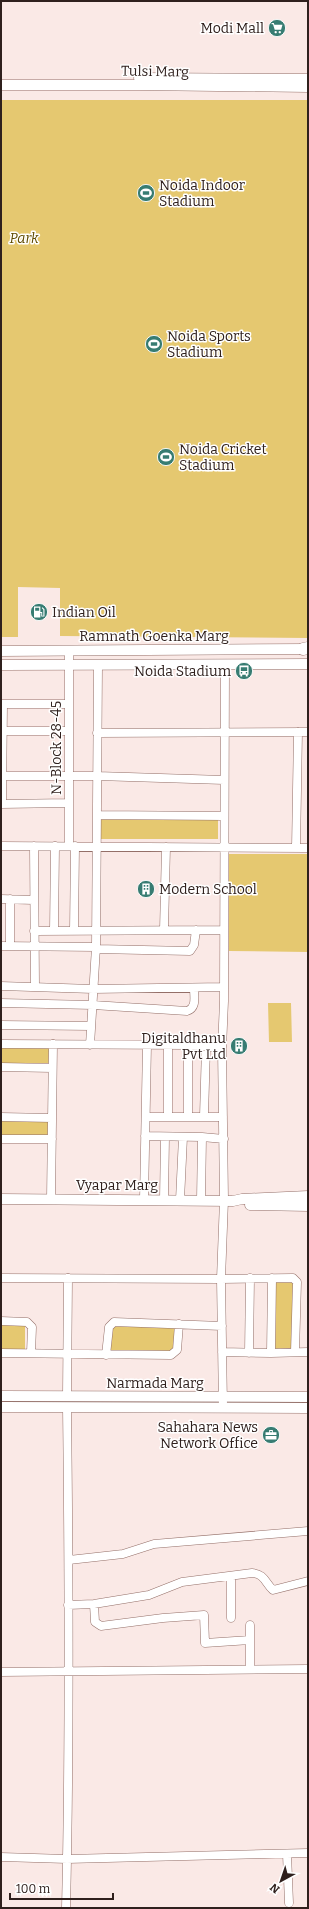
<svg xmlns="http://www.w3.org/2000/svg" width="309" height="1909" font-family="Bitter,serif">
	<style>
		.green { fill: #e5c870 }
		.lines { fill: none; stroke-linecap: round; stroke-linejoin: round }
		.minor-casing { stroke: #946f68; stroke-width: 9 }
		.tertiary-casing { stroke: #946f68; stroke-width: 11 }
		.secondary-casing { stroke: #946f68; stroke-width: 13 }
		.minor { stroke: #fff; stroke-width: 8 }
		.tertiary { stroke: #fff; stroke-width: 10 }
		.secondary { stroke: #fff; stroke-width: 12 }
		.labels { text-anchor: middle; stroke-width: 3; stroke-linejoin: round; paint-order: stroke }
		.poi-label { font-size: 14px; fill: #2f201d; stroke: #fff; text-anchor: start }
		.street-label { font-size: 14px; fill: #2f201d; stroke: #fff }
		.park-label { font-size: 14px; font-style: italic; fill: #5f4b00; stroke: #fff }
	</style>
	<rect width="100%" height="100%" fill="#fae9e6"/>
	<path class="green" d="M1 100H308V638L60 636V588L18 587V637H1Z
		M101 819 218 820V839H101Z
		M229 854H308V952L229 951Z
		M268 1003H291L292 1042H269Z
		M1 1047H49V1063H1Z
		M1 1120H49L48 1137 1 1136Z
		M274 1282H294V1350H274Z
		M1 1324H25V1349H1Z
		M111 1325 176 1326 175 1351 111 1350Z"/>
	<g class="lines">
		<defs>
			<path id="minor" d="M1 704H69
				M3 731H69
				M97 733 308 732
				M3 776H97L224 780
				M1 804 69 803
				M2 804 3 704
				M97 815 224 816
				M1 846 308 848
				M34 846 35 987
				M69 846V650
				M296 848 298 732
				M1 899 33 900
				M10 899V946
				M164 930 166 847
				M34 931 224 930
				M54 931 55 846
				M74 931 75 846
				M1 946 96 947
				M96 949 190 951 194 945 196 930
				M1 986 93 989 224 987
				M1 1003 93 1005 187 1011C197 1008 194 997 194 988
				M1 1025 91 1026
				M1 1044 188 1045 222 1048
				M90 1045 96 947 98 665
				M188 1045V1116
				M1 1067 52 1068
				M168 1116V1045
				M204 1116 206 1047
				M1 1117 52 1118
				M146 1117H223
				M145 1136 202 1137 224 1139
				M1 1139H52
				M51 1199 53 1044
				M144 1199 147 1045
				M164 1199 165 1137
				M180 1200 183 1137
				M201 1200 202 1137
				M1 1278 221 1279 293 1278 297 1282 295 1352
				M1 1321 27 1322 32 1327 31 1353
				M222 1352 271 1353 308 1352
				M1 1353 171 1355 177 1350 179 1324
				M249 1353 250 1278
				M271 1353 272 1278
				M106 1355 109 1327 114 1322 222 1326
				M67 1396 68 1278
				M223 1407 221 1279 224 1200 222 1048 224 1001 225 665
				M69 1560 123 1554 154 1544 308 1531
				M94 1604 95 1622 101 1626 163 1618 204 1615 205 1643 250 1640
				M68 1605 94 1604 149 1595 182 1582 252 1573C265 1574 265 1583 273 1590L308 1581
				M231 1618V1577
				M250 1625V1669
				M1 1672 308 1669
				M287 1854 289 1903
				M1 1857 67 1859 308 1853
				M66 1908C70 1741 69 1574 67 1407"/>
			<path id="tertiary" d="M139 78 308 79
				M1 85H139L308 87
				M1 651 308 649
				M1 665 308 664
				M1 1199 233 1201 242 1199 308 1196
				M250 1205 308 1206
				M1 1396 308 1397
				M1 1407 308 1408"/>
			<path id="secondary" d="M303 649 308 648"/>
		</defs>
		<use href="#minor" class="minor-casing"/>
		<use href="#tertiary" class="tertiary-casing"/>
		<use href="#secondary" class="secondary-casing"/>
		<use href="#minor" class="minor"/>
		<use href="#tertiary" class="tertiary"/>
		<use href="#secondary" class="secondary"/>
	</g>
	<defs>
		<symbol id="supermarket-disc" viewBox="-11 -11 22 22"><circle r="9.5" fill="#377c72" stroke="#fff"/><path d="M-6-5.5h2.5l.6 2H6L4.5 2H-2.5L-4.4-4H-6ZM-1.5 3.2a1.3 1.3 0 1 0 .1 0ZM3 3.2a1.3 1.3 0 1 0 .1 0Z" fill="#fff"/></symbol>
		<symbol id="stadium-disc" viewBox="-11 -11 22 22"><circle r="9.5" fill="#377c72" stroke="#fff"/><path d="M0-5a6.5 5 0 1 0 0 10a6.5 5 0 1 0 0-10ZM-3.5-1.8h7v3.6h-7Z" fill="#fff"/></symbol>
		<symbol id="fuel-disc" viewBox="-11 -11 22 22"><circle r="9.5" fill="#377c72" stroke="#fff"/><path d="M-5.5-6h7V0h2V4h1.3V-2.5L3-4.5l.8-.8L6-3V5H2.5V1h-1V6h-7ZM-4.2-4.7v3.2H.2V-4.7Z" fill="#fff"/></symbol>
		<symbol id="bus-disc" viewBox="-11 -11 22 22"><circle r="9.5" fill="#377c72" stroke="#fff"/><path d="M-5-6H5V4H4V6H2V4H-2V6H-4V4H-5ZM-3.5-4V0h7V-4ZM-3.5 1.2v1.5H-2V1.2ZM2 1.2v1.5H3.5V1.2Z" fill="#fff"/></symbol>
		<symbol id="building-disc" viewBox="-11 -11 22 22"><circle r="9.5" fill="#377c72" stroke="#fff"/><path d="M-4-6H4V6H1V3H-1V6H-4ZM-2.5-4.3h1.7v1.8h-1.7ZM.8-4.3h1.7v1.8H.8ZM-2.5-1h1.7V.8h-1.7ZM.8-1h1.7V.8H.8Z" fill="#fff"/></symbol>
		<symbol id="office-disc" viewBox="-11 -11 22 22"><circle r="9.5" fill="#377c72" stroke="#fff"/><path d="M-6-3h4V-5.5h4V-3h4V5H-6ZM-1-4.5V-3h2v-1.5ZM-6 0V1H6V0Z" fill="#fff"/></symbol>
	</defs>
	<g fill-rule="evenodd">
		<use href="#supermarket-disc" x="267" y="18" width="20" height="20"/>
		<use href="#stadium-disc" x="136" y="183" width="20" height="20"/>
		<use href="#stadium-disc" x="144" y="334" width="20" height="20"/>
		<use href="#stadium-disc" x="156" y="447" width="20" height="20"/>
		<use href="#fuel-disc" x="29" y="602" width="20" height="20"/>
		<use href="#bus-disc" x="234" y="661" width="20" height="20"/>
		<use href="#building-disc" x="136" y="879" width="20" height="20"/>
		<use href="#building-disc" x="229" y="1036" width="20" height="20"/>
		<use href="#office-disc" x="261" y="1425" width="20" height="20"/>
	</g>
	<g class="labels">
		<g class="poi-label">
			<text x="264" y="33" text-anchor="end">Modi Mall</text>
			<text x="159" y="190">Noida Indoor<tspan x="159" dy="16">Stadium</tspan></text>
			<text x="167" y="341">Noida Sports<tspan x="167" dy="16">Stadium</tspan></text>
			<text x="179" y="454">Noida Cricket<tspan x="179" dy="16">Stadium</tspan></text>
			<text x="52" y="617">Indian Oil</text>
			<text x="231" y="676" text-anchor="end">Noida Stadium</text>
			<text x="159" y="894">Modern School</text>
			<text x="226" y="1043" text-anchor="end">Digitaldhanu<tspan x="226" dy="16">Pvt Ltd</tspan></text>
			<text x="258" y="1432" text-anchor="end">Sahahara News<tspan x="258" dy="16">Network Office</tspan></text>
		</g>
		<g class="street-label">
			<text transform="translate(155 71) rotate(1)" y="5">Tulsi Marg</text>
			<text x="154" y="641">Ramnath Goenka Marg</text>
			<text transform="translate(56 748) rotate(-90)" y="5">N-Block 28-45</text>
			<text x="117" y="1190">Vyapar Marg</text>
			<text x="155" y="1388">Narmada Marg</text>
		</g>
		<g class="park-label">
			<text x="24" y="243">Park</text>
		</g>
	</g>
	<rect width="309" height="1909" fill="none" stroke="#2f201d" stroke-width="4"/>
	<g transform="translate(281 1881) rotate(220)" stroke="#ffffff" stroke-width="3" paint-order="stroke">
	<path d="M0-3L7 15L0 10L-7 15Z" fill="#2f201d"/>
	<text y="-6" font-size="11" font-weight="bold" text-anchor="middle" fill="#2f201d">N</text>
	</g>
	<path d="M10 1893v6h103v-6" fill="none" stroke="#2f201d" stroke-width="2"/>
	<text x="16" y="1893" font-size="12" fill="#2f201d" stroke="#ffffff" stroke-width="3" paint-order="stroke">100 m</text>
</svg>
